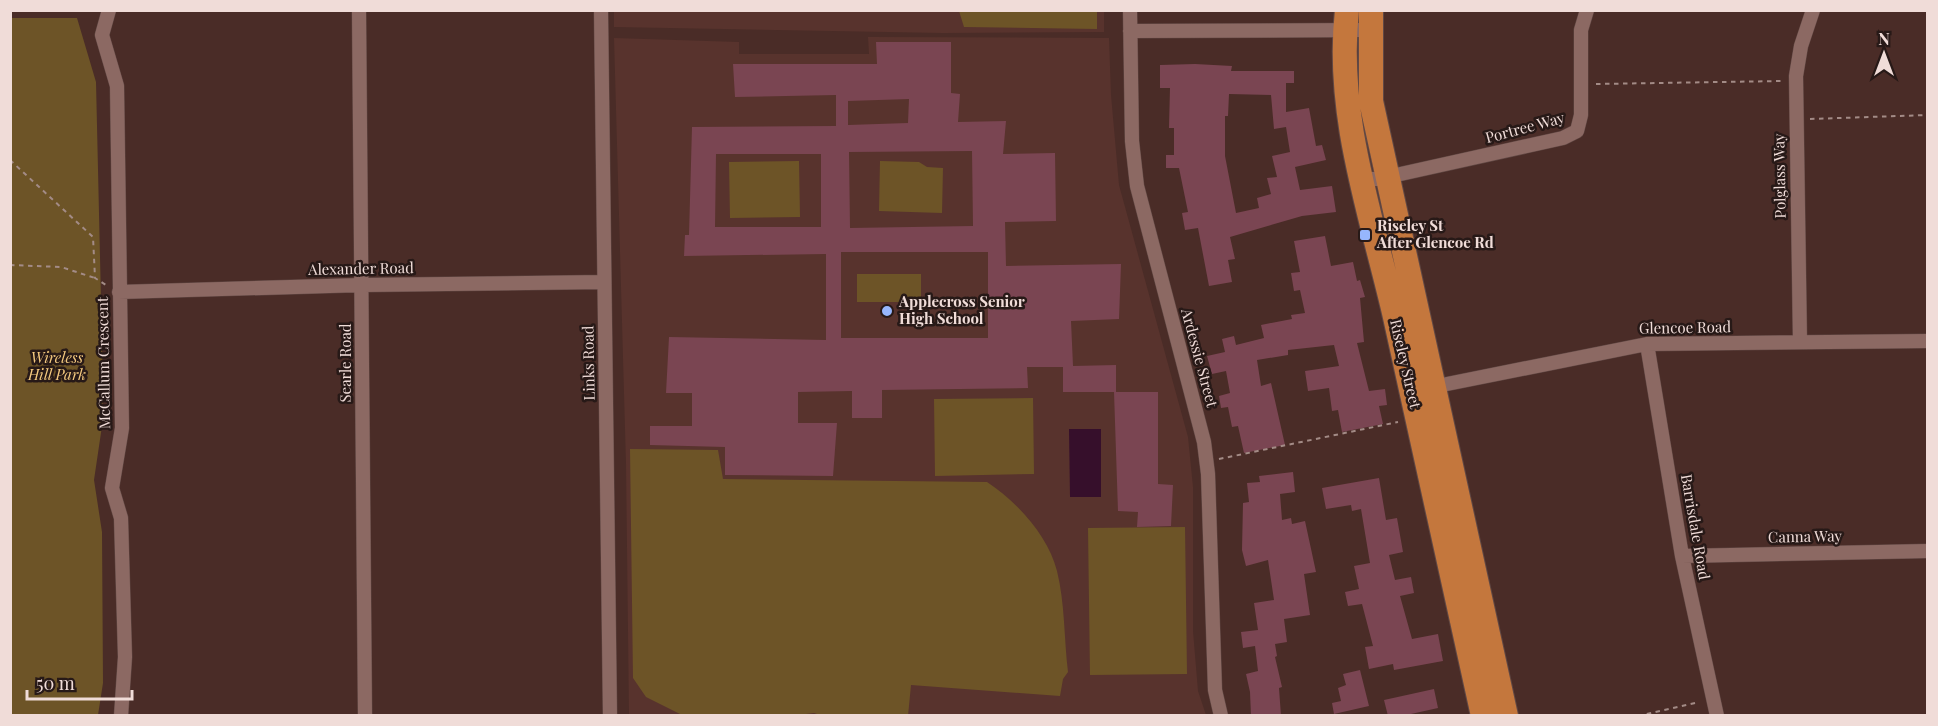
<svg xmlns="http://www.w3.org/2000/svg" width="1938" height="726" font-family="'Playfair Display',serif">
	<style>
		.built { fill: #58332d }
		.green { fill: #6d5427 }
		.water { fill: #360f2b }
		.building { fill: #7a4552; fill-rule: evenodd }
		.lines { fill: none; stroke-linecap: round; stroke-linejoin: round }
		.street-casing { stroke: #614844; stroke-width: 15 }
		.highway-casing { stroke: #614844; stroke-width: 26 }
		.path { stroke: #a38b86; stroke-width: 2; stroke-dasharray: 4.5 4.5; stroke-linecap: butt }
		.street { stroke: #8c6963; stroke-width: 14 }
		.highway { stroke: #c4773d; stroke-width: 24 }
		.poi-dot { fill: #97b6fd; stroke: #271917; stroke-width: 2 }
		.labels { text-anchor: middle; stroke-width: 5; stroke-linejoin: round; paint-order: stroke }
		.street-label { font-size: 15px; fill: #f0dcd8; stroke: #271917 }
		.poi-label { font-size: 15px; font-weight: bold; fill: #f0dcd8; stroke: #271917; text-anchor: start }
		.park-label { font-size: 15px; font-style: italic; fill: #f4c97f; stroke: #271917 }
	</style>
	<rect width="100%" height="100%" fill="#4a2c27"/>
	<path class="built" d="M614 10 1104 11V32L943 33 614 27Z
		M868 37 1109 38 1111 95 1119 185 1188 437 1193 487V631L1198 691 1206 715H629L626 464 614 38 739 42V54H869Z"/>
	<path class="green" d="M959 11H1097V29L964 27Z
		M11 18H77L96 82 103 388 102 426 94 480 102 532 103 683 98 715H11Z
		M799 161 800 217 730 218 729 162Z
		M880 161 919 162 927 167 943 168 942 213 879 211Z
		M857 274H921V302H857Z
		M1033 398 1034 474 935 476 934 399Z
		M630 449 718 450 723 479 987 482C1016 501 1048 535 1057 571 1065 603 1064 639 1068 672L1063 679 1060 696 911 685 908 716H823L814 713 790 716 680 714 646 697 633 678Z
		M1185 527 1187 674 1090 675 1088 528Z"/>
	<path class="water" d="M1069 429H1101V497H1070Z"/>
	<path class="building" d="M876 42H951V93L960 94 958 122 1006 121 1003 154 1055 153 1056 221 1005 222 1006 266 1121 264 1119 319 1071 321 1073 366 1116 365V392H1063V367H1027L1028 388 882 390V418H852V391L798 392V423H837L833 476 725 475V447L650 445V426H692V393H666L669 337 826 340V254L684 256 685 235H689L692 127 836 126V95L735 97 733 64H877ZM909 99 908 123 848 125V101ZM972 151 973 226 850 228 849 152ZM716 154H821V227H715ZM841 252H988V338H841Z
		M1195 64 1232 66 1231 71H1294V83H1286V112L1309 108 1316 146 1322 145 1326 160 1295 167 1300 190 1332 186 1336 212 1302 216 1230 237 1235 259 1228 260 1232 282 1209 286 1198 228 1185 230 1182 213 1188 212 1179 168H1166V155H1174V128H1169L1170 88H1160V65ZM1229 94 1271 95 1274 129 1286 127 1290 152 1272 156 1277 177 1267 178 1271 194 1257 198 1259 208 1236 213 1225 156V116H1228Z
		M1325 236 1331 266 1353 262 1357 281 1360 280 1365 297 1360 298 1364 342 1357 343 1369 391 1385 389 1387 405 1379 406 1383 424 1342 432 1338 410 1332 411 1329 388 1308 391 1305 371 1339 366 1334 345 1288 350V355L1257 360 1261 386 1271 383 1285 445 1244 453 1238 426 1232 427 1228 407 1221 408 1219 396 1230 393 1226 371 1212 374 1207 356 1225 352 1222 339 1234 336 1236 345 1264 338 1261 325 1292 319 1291 315 1305 313 1300 290 1294 291 1291 273 1300 272 1294 241Z
		M1114 392H1158V484L1173 485 1171 526 1137 527 1138 512 1118 511Z
		M1293 472 1295 492 1280 494 1282 520 1291 518 1292 524 1305 521 1316 572 1304 574 1310 615 1284 619 1287 642 1275 644 1277 656 1275 657 1282 687 1279 688 1281 716H1251L1250 692 1246 674 1258 671 1255 646 1243 648 1241 632 1258 630 1254 603 1274 600 1268 560 1246 566 1242 550 1243 503 1249 502 1247 483 1260 482 1259 476Z
		M1379 478 1386 520 1397 518 1403 552 1389 555 1395 580 1411 577 1414 593 1400 596 1412 639 1438 634 1443 661 1394 670 1393 664 1369 669 1365 647 1373 646 1362 604 1348 606 1345 592 1359 589 1354 566 1370 563 1361 509 1352 511 1351 505 1326 509 1322 488Z
		M1360 670 1369 706 1334 714 1332 703 1341 701 1338 688 1346 685 1343 674Z
		M1434 689 1438 708 1402 716H1388L1384 700Z"/>
	<g class="lines">
		<defs>
			<path id="street" d="M109 10 102 35 117 86 122 428 112 488 121 518 125 657 121 716
				M359 10 365 716
				M601 10 610 716
				M1130 10 1132 141 1137 186 1204 442 1208 474 1215 690 1221 716
				M1130 31 1370 30
				M1362 179H1378L1563 138 1577 131 1581 115V30L1587 10
				M119 292 363 285 604 282
				M1800 342 1796 76 1801 46 1813 10
				M1647 344 1682 556 1717 716
				M1427 388 1647 344 1928 341
				M1682 556 1928 551"/>
			<path id="highway" d="M1347 10C1335 115 1372 217 1395 317 1425 450 1453 583 1483 716
				M1371 10V101L1506 716"/>
		</defs>
		<use href="#street" class="street-casing"/>
		<use href="#highway" class="highway-casing"/>
		<path class="path" d="M10 11 17 10
			M1596 84 1782 81
			M1810 119 1928 115
			M10 160 93 237 95 278 106 285
			M10 265 61 267 95 278
			M1219 459 1398 422
			M1638 716 1699 702"/>
		<use href="#street" class="street"/>
		<use href="#highway" class="highway"/>
	</g>
	<g class="poi-dot">
		<rect x="1359" y="229" width="12" height="12" rx="3"/>
		<circle cx="887" cy="311" r="6"/>
	</g>
	<g class="labels">
		<g class="street-label">
			<text transform="translate(1525 128) rotate(-15)" y="5">Portree Way</text>
			<text transform="translate(1780 176) rotate(-91)" y="5">Polglass Way</text>
			<text transform="translate(361 269) rotate(-1)" y="5">Alexander Road</text>
			<text transform="translate(1685 328) rotate(-1)" y="5">Glencoe Road</text>
			<text transform="translate(1199 358) rotate(75)" y="5">Ardessie Street</text>
			<text transform="translate(104 363) rotate(-91)" y="5">McCallum Crescent</text>
			<text transform="translate(346 363) rotate(-90)" y="5">Searle Road</text>
			<text transform="translate(589 363) rotate(-91)" y="5">Links Road</text>
			<text transform="translate(1405 364) rotate(77)" y="5">Riseley Street</text>
			<text transform="translate(1695 527) rotate(80)" y="5">Barrisdale Road</text>
			<text transform="translate(1805 537) rotate(-1)" y="5">Canna Way</text>
		</g>
		<g class="poi-label">
			<text x="1377" y="231">Riseley St<tspan x="1377" dy="17">After Glencoe Rd</tspan></text>
			<text x="899" y="307">Applecross Senior<tspan x="899" dy="17">High School</tspan></text>
		</g>
		<g class="park-label">
			<text x="57" y="363">Wireless<tspan x="57" dy="17">Hill Park</tspan></text>
		</g>
	</g>
	<rect width="1938" height="726" fill="none" stroke="#f0dcd8" stroke-width="24"/>
	<g transform="translate(1884 54)" stroke="#271917" stroke-width="4.5" paint-order="stroke">
	<path d="M0-4.5L10 22L0 15L-10 22Z" fill="#f0dcd8"/>
	<text y="-9" font-size="16" font-weight="bold" text-anchor="middle" fill="#f0dcd8">N</text>
	</g>
	<path d="M27 690v9h105v-9" fill="none" stroke="#f0dcd8" stroke-width="3"/>
	<text x="36" y="690" font-size="18" fill="#f0dcd8" stroke="#271917" stroke-width="4.5" paint-order="stroke">50 m</text>
</svg>
